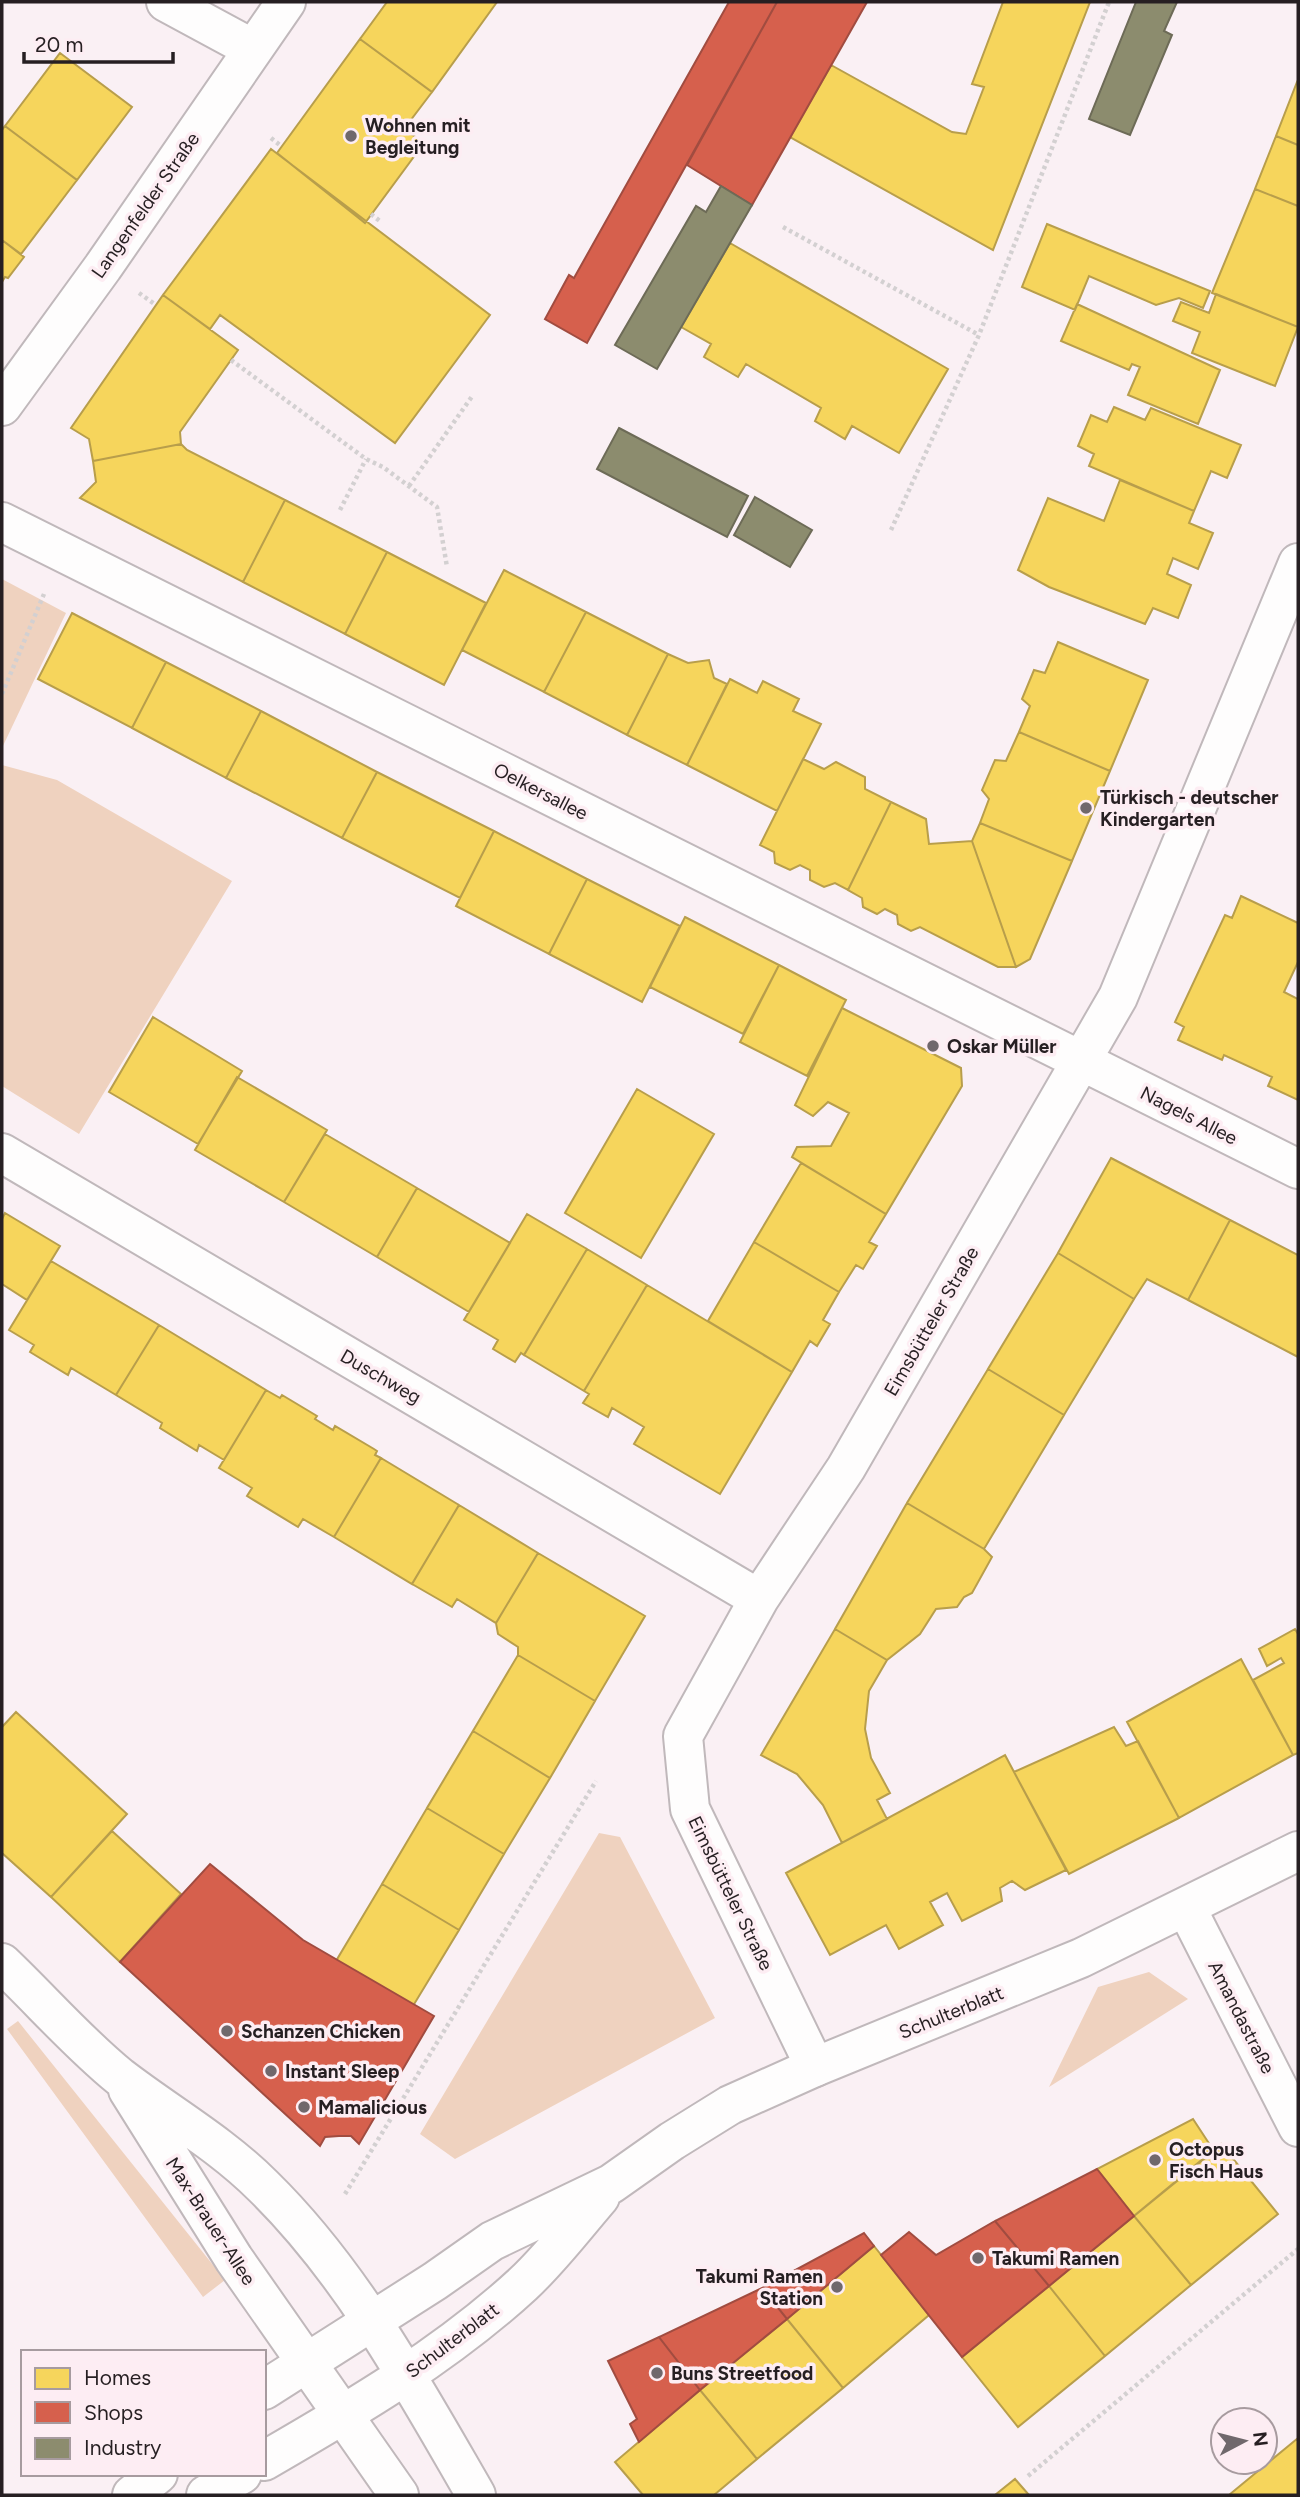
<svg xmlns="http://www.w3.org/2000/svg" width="1300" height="2497" font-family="Figtree,sans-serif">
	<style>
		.green { fill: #efd2bf }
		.homes { fill: #f6d55c; stroke: #b89e4b; stroke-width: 2 }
		.shops { fill: #d6604d; stroke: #a14c40; stroke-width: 2 }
		.industry { fill: #8c8c6e; stroke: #6d6b57; stroke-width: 2 }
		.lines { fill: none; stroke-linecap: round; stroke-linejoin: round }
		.street-casing { stroke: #c0b8bb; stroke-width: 42 }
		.secondary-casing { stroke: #c0b8bb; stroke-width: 42 }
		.path { stroke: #d3d0d1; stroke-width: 4.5; stroke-dasharray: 3.5 3.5; stroke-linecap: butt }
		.street { stroke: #fefdfd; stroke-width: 38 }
		.secondary { stroke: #fefdfd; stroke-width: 38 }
		.poi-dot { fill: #70686c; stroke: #fdedf3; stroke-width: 2.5 }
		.labels { text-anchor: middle; stroke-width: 7; stroke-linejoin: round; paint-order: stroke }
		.poi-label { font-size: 19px; font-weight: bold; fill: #261f22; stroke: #fdedf3; text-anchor: start }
		.street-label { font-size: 19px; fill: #261f22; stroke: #fdedf3 }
	</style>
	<rect width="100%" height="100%" fill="#faf0f4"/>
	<path class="green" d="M2 579 66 613 2 748Z
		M2 765 57 780 232 881 79 1134 2 1086Z
		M599 1833 620 1837 715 2018 455 2159 420 2134Z
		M1149 1972 1188 1999 1049 2087 1098 1987Z
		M18 2021 225 2280 203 2297 7 2029Z"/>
	<path class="homes" d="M387 2H497L432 92 360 39Z
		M1003 2H1090L993 250 790 137 831 65 952 132 966 134 984 87 972 84Z
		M360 39 432 92 404 129 424 143 365 223 277 153Z
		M60 53 132 107 77 180 5 126Z
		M1297 82 1298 83V145L1276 136Z
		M5 126 77 180 21 254 2 240V130Z
		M1276 136 1298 145V206L1255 189Z
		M271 149 490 315 395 443 220 315 210 329 163 295Z
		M1255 189 1298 206V327L1212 293Z
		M1047 224 1210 291 1203 308 1179 298 1156 305 1089 276 1075 310 1022 287Z
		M2 240 24 257 8 278 5 277 2 282Z
		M730 243 948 369 899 453 852 426 845 439 815 421 821 408 746 364 738 377 704 357 711 344 681 327Z
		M1216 294 1298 327 1275 386 1192 353 1200 332 1173 321 1181 302 1209 313Z
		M163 295 238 350 180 432 181 444 93 461 89 439 71 428Z
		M1077 304 1220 370 1198 424 1128 395 1140 367 1132 364 1129 370 1061 341Z
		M1114 407 1145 420 1151 408 1241 445 1227 478 1211 471 1194 511 1089 466 1094 454 1078 446 1091 415 1107 422Z
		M181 444 187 450 285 500 243 582 80 498 96 482 93 461Z
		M1120 480 1194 511 1189 523 1213 533 1198 569 1173 558 1167 574 1191 585 1178 618 1153 608 1145 624 1049 587 1018 570 1048 498 1104 521Z
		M285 500 387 552 345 634 243 582Z
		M387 552 486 603 444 685 345 634Z
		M504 570 586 612 544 692 462 650Z
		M586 612 668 654 627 735 544 692Z
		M72 613 166 662 132 728 38 679Z
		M1058 642 1148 680 1110 771 1019 732 1030 706 1022 699 1034 670 1045 673Z
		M668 654 688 663 709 660 714 678 727 684 687 765 627 735Z
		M166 662 261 711 226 778 132 728Z
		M730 679 757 693 763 681 799 699 793 711 821 724 777 811 687 765Z
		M261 711 377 772 342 838 226 778Z
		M1019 732 1110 771 1072 861 980 823 989 799 982 790 995 760 1006 761Z
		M803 759 824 769 836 762 865 777V789L891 802 848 890 835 883 824 887 810 880V870L800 865 790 870 775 863 774 852 760 845Z
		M377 772 494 831 460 898 342 838Z
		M891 802 926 819 929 844 972 841 1016 967H998L920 927 911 931 898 924 897 915 885 909 877 914 863 907 862 898 848 890Z
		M980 823 1072 861 1030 959 1016 967 972 841Z
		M494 831 587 879 549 954 456 906Z
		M587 879 680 926 642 1002 549 954Z
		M1241 896 1298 923V962L1284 992 1298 999V1100L1268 1086 1272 1077 1224 1055 1222 1060 1178 1040 1184 1027 1175 1022 1225 915 1232 918Z
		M685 917 779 965 743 1034 650 987Z
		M779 965 846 1000 807 1076 740 1042Z
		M842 1008 961 1068 962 1086 886 1214 792 1157 797 1147 831 1146 849 1113 828 1102 813 1116 795 1105Z
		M153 1017 242 1071 198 1144 109 1092Z
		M237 1077 327 1130 284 1202 195 1150Z
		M637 1089 714 1134 641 1258 565 1213Z
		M325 1134 417 1188 377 1257 284 1202Z
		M1111 1158 1230 1220 1188 1300 1147 1279 1134 1299 1058 1253Z
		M801 1163 886 1214 869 1242 877 1246 863 1269 856 1265 839 1292 754 1242Z
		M417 1188 510 1243 469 1312 377 1257Z
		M5 1213 60 1246 27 1300 2 1284V1219Z
		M527 1214 587 1249 524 1355 521 1353 515 1362 493 1349 498 1340 464 1320Z
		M1230 1220 1298 1255V1357L1188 1300Z
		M754 1242 839 1292 823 1320 830 1324 817 1346 810 1341 792 1372 708 1321Z
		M587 1249 647 1285 584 1391 524 1355Z
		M1058 1253 1134 1299 1064 1415 988 1369Z
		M51 1261 159 1325 116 1395 71 1368 68 1375 30 1352 34 1345 9 1330Z
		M647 1285 792 1372 720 1494 634 1444 644 1427 612 1408 608 1417 583 1403 589 1394 584 1391Z
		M159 1325 266 1390 224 1460 199 1445 197 1451 160 1428 162 1423 116 1395Z
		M988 1369 1064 1415 984 1549 907 1503Z
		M266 1390 280 1398 282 1395 317 1416 315 1419 333 1430 335 1426 374 1449 377 1451 375 1455 381 1458 334 1537 303 1519 298 1527 247 1496 252 1488 219 1468Z
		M381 1458 459 1505 412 1584 334 1537Z
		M907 1503 984 1549 992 1557 972 1593 964 1597 957 1607 936 1609 920 1634 887 1660 835 1629Z
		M459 1505 538 1553 496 1623 457 1599 452 1607 412 1584Z
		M538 1553 645 1616 595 1701 518 1655V1647L498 1634 496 1623Z
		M835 1629 887 1660 869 1691 865 1729 871 1758 890 1793 877 1800 887 1819 842 1843 823 1805 797 1774 761 1755Z
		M1295 1629 1298 1634V1753L1293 1755 1253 1680 1284 1663 1281 1658 1267 1666 1259 1649Z
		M518 1655 595 1701 550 1778 473 1731Z
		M1241 1659 1293 1755 1179 1818 1127 1722Z
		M16 1712 127 1814 51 1897 2 1853V1727Z
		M1114 1727 1126 1746 1138 1741 1179 1818 1069 1874 1014 1772Z
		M473 1731 550 1778 504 1854 427 1808Z
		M1005 1755 1066 1870 1025 1890 1012 1881 1000 1888 1002 1901 962 1921 947 1893 930 1902 943 1925 899 1949 886 1925 830 1955 786 1873Z
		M427 1808 504 1854 459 1930 382 1884Z
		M112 1831 181 1894 120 1962 51 1897Z
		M382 1884 459 1930 413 2006 336 1961Z
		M1193 2119 1214 2151 1134 2216 1097 2169Z
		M1221 2144 1278 2214 1191 2285 1134 2216Z
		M1134 2216 1191 2285 1105 2356 1049 2286Z
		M874 2246 929 2315 843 2388 787 2319Z
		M1049 2286 1105 2356 1018 2427 962 2357Z
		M787 2319 843 2388 757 2459 700 2390Z
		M700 2390 757 2459 714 2495H643L615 2462Z
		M1298 2438V2495H1229Z
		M1015 2479 1029 2495H995Z"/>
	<path class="shops" d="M729 2H777L587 343 545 319 569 275 574 278Z
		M777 2H867L752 205 687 165Z
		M210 1864 303 1940 434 2016 359 2144 351 2136H339L325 2137 320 2146 120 1962Z
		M1097 2169 1134 2216 1049 2286 995 2221Z
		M995 2221 1049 2286 962 2357 881 2255 909 2232 936 2255Z
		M864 2233 874 2246 787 2319 762 2288Z
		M762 2288 787 2319 700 2390 659 2337Z
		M659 2337 700 2390 639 2442 630 2424 637 2419 608 2361Z"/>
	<path class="industry" d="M1136 2H1177L1164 31 1172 35 1130 135 1089 119Z
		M721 186 752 205 657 369 615 345 696 206 706 212Z
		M619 428 748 496 727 537 597 469Z
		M755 497 812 530 790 567 734 535Z"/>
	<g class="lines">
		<defs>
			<path id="street" d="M166 2 253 49
				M2 406 103 267 286 2
				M2 522 1298 1169
				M2 1153 759 1599
				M1186 1907 1298 2127
				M815 2067 690 1809 683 1736 759 1599 846 1468 1118 997 1298 563"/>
			<path id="secondary" d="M2 1963C41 2000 78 2043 120 2077 168 2114 220 2143 263 2186 352 2273 414 2388 476 2495
				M128 2090 234 2259 399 2495
				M264 2390 435 2281 492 2241 611 2184 672 2141 730 2105 815 2067 1081 1958 1298 1851
				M264 2461C354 2409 446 2355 523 2284 551 2258 575 2226 600 2197
				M132 2495 158 2474
				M206 2495 242 2474"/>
		</defs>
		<use href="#street" class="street-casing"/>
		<use href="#secondary" class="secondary-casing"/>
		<path class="path" d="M271 138 281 146
			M371 214 381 222
			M783 227 979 335
			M139 293 156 305
			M231 360 366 459 383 467 437 507 447 567
			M409 486 473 395
			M340 510 366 459
			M891 530 979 335 1109 2
			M2 694 44 594
			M345 2194 596 1781
			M1028 2476 1298 2249"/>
		<use href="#street" class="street"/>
		<use href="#secondary" class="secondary"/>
	</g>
	<g class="poi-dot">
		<circle cx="351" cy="136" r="7"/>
		<circle cx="1086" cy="808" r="7"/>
		<circle cx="933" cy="1046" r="7"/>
		<circle cx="227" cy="2031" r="7"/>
		<circle cx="271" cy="2071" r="7"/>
		<circle cx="304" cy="2107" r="7"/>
		<circle cx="1155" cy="2160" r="7"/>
		<circle cx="978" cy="2258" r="7"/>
		<circle cx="837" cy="2287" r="7"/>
		<circle cx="657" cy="2373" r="7"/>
	</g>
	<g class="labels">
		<g class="poi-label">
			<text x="365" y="132">Wohnen mit<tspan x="365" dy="22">Begleitung</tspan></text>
			<text x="1100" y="804">Türkisch - deutscher<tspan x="1100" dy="22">Kindergarten</tspan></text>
			<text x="947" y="1053">Oskar Müller</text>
			<text x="241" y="2038">Schanzen Chicken</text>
			<text x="285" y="2078">Instant Sleep</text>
			<text x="318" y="2114">Mamalicious</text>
			<text x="1169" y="2156">Octopus<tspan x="1169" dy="22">Fisch Haus</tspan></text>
			<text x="992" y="2265">Takumi Ramen</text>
			<text x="823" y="2283" text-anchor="end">Takumi Ramen<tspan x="823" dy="22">Station</tspan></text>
			<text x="671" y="2380">Buns Streetfood</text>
		</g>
		<g class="street-label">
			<text transform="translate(145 205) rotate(-55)" y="7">Langenfelder Straße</text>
			<text transform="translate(541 791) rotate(27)" y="7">Oelkersallee</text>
			<text transform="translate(1189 1115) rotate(27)" y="7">Nagels Allee</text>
			<text transform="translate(931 1321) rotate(-60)" y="7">Eimsbütteler Straße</text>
			<text transform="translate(381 1376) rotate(30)" y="7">Duschweg</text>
			<text transform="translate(731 1893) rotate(64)" y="7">Eimsbütteler Straße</text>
			<text transform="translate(951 2012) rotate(-22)" y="7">Schulterblatt</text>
			<text transform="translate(1242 2017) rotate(63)" y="7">Amandastraße</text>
			<text transform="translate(211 2221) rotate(57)" y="7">Max-Brauer-Allee</text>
			<text transform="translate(452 2340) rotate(-37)" y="7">Schulterblatt</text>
		</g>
	</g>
	<rect width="1300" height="2497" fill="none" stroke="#261f22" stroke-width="7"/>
	<rect x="21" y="2350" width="245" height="126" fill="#fdedf3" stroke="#a79b9f" stroke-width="2"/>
	<rect x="35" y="2368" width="35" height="21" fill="#f6d55c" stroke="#a79b9f" stroke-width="2"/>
	<text x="84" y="2385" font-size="21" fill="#261f22">Homes</text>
	<rect x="35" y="2402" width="35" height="21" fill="#d6604d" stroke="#a79b9f" stroke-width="2"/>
	<text x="84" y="2420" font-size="21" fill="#261f22">Shops</text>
	<rect x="35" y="2438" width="35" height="21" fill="#8c8c6e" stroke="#a79b9f" stroke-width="2"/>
	<text x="84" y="2455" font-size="21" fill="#261f22">Industry</text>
	<g transform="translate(1244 2441) rotate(83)"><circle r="33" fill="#fdedf3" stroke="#a79b9f" stroke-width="2"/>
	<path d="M0-5L12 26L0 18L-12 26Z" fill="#70686c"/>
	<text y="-10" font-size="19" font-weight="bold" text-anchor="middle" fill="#261f22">N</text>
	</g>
	<path d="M24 52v10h149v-10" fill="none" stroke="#261f22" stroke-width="3.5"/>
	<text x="35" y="52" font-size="21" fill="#261f22" stroke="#fdedf3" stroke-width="5" paint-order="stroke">20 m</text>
</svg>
